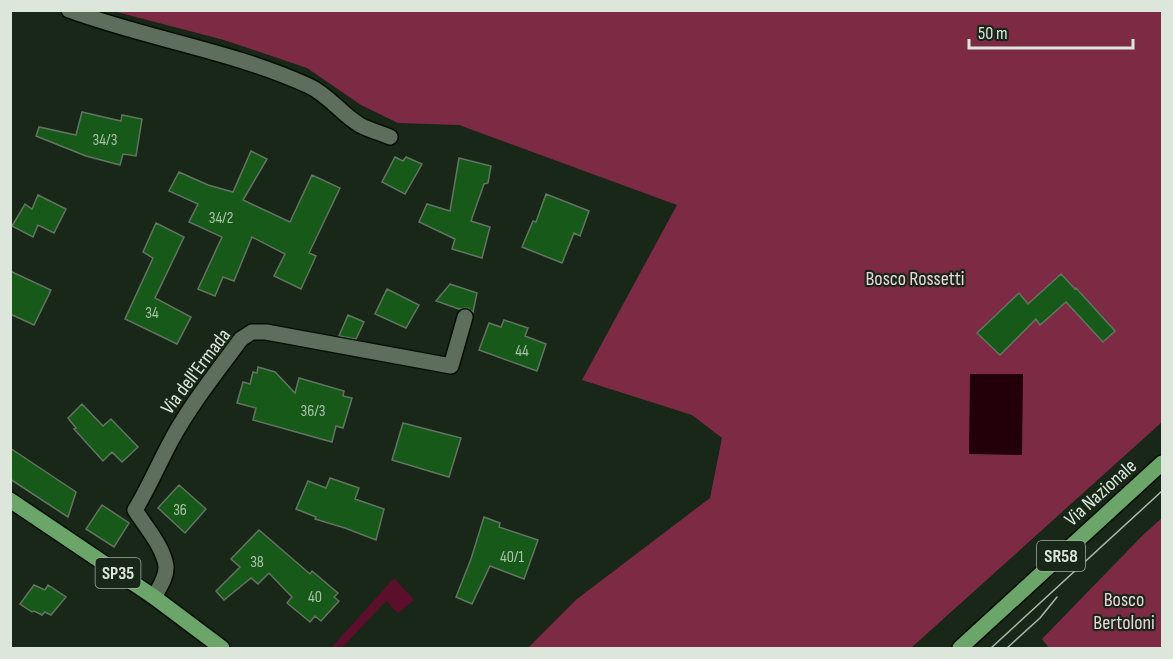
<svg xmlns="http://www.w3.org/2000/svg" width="1173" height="659" font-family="'Sofia Sans Condensed',sans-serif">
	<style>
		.green { fill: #5b0f2a }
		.forest { fill: #7d2b44 }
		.water { fill: #230009 }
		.building { fill: #165919; stroke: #637462; stroke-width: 1.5 }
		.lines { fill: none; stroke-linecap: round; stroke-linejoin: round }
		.minor-casing { stroke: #040f04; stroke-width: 18 }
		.major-casing { stroke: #040f04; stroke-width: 18 }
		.minor { stroke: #5d6e5c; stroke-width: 15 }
		.major { stroke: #6ca56a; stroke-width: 15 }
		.tram { stroke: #adb8ac; stroke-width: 1.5 }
		.labels { text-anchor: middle; stroke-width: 4.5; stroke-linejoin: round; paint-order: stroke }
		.number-label { font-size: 16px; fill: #aac3aa }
		.shield { fill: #182718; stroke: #a1ada0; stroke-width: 1.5 }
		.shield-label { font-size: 18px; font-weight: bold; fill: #dce6db }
		.park-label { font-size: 20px; fill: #efd5da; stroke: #182718 }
		.street-label { font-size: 20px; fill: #dce6db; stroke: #182718 }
	</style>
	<rect width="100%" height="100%" fill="#182718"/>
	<path class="green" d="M394 578 414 600 398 613 386 601 342 648H331Z"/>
	<path class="forest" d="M113 11H1162V422L911 648H528L577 599 710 498 722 438 692 415 582 380 677 205 459 125 398 123 361 105 307 68 224 40Z
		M1162 518V648H1049L1042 639 1143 535Z"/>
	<path class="water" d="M970 374H1023L1022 455 969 454Z"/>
	<path class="building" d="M82 112 121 121 122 115 142 119 136 156 123 154 120 165 86 156 36 136 39 127 76 135Z
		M251 151 267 159 243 200 290 222 312 175 340 188 309 253 316 256 301 289 274 276 285 254 252 237 234 281 223 277 215 296 198 289 222 237 189 222 198 204 169 191 179 172 208 185 233 192Z
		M395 157 403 161 406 157 422 164 405 194 382 182Z
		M459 158 491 166 488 183 484 184 471 221 490 227 482 258 452 249 455 239 419 222 427 204 450 211Z
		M546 194 589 211 580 236 574 233 562 263 522 247 533 221 536 222Z
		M38 195 66 209 54 233 38 225 33 237 12 226 25 204 32 209Z
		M156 223 184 237 155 298 191 317 177 344 125 319 153 258 143 252Z
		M10 271 51 290 34 325 10 314Z
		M1061 274 1075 289 1076 288 1115 331 1103 342 1066 302 1040 325 1036 319 1000 355 977 333 1019 293 1028 304Z
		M450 284 477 293 473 312 468 308 459 309 436 301Z
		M387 289 419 305 406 328 375 314Z
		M348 315 364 322 356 339 339 336Z
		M504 320 528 328 525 336 546 344 537 371 479 350 489 323 501 327Z
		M258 367 275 372 295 393 299 378 344 391 343 396 352 398 343 428 336 426 332 442 253 420 256 408 237 403 243 382 250 384 253 372 257 373Z
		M82 404 103 426 111 419 138 447 122 462 112 452 103 461 74 429 76 428 68 418Z
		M403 423 461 438 449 477 392 460Z
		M10 448 76 492 68 517 10 479Z
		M330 478 359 488 355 499 384 509 376 540 345 528 315 519 316 517 296 509 308 481 326 488Z
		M179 485 206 509 185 533 158 508Z
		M102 505 129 523 114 547 86 529Z
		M484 517 500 523 499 527 538 540 524 579 490 566 472 604 456 597 471 559Z
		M259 530 310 574 312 571 338 593 334 597 339 601 321 621 315 616 310 622 287 603 292 597 269 573 258 584 251 578 224 600 216 591 240 567 231 559Z
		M34 585 45 590 48 585 66 597 51 615 45 612 42 615 34 611 32 612 20 604Z"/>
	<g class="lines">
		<defs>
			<path id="minor" d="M69 10C148 39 233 51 309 86 329 95 342 115 360 125 369 130 381 133 390 137
				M154 597C159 588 167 577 166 566 163 546 145 526 135 510 149 487 159 463 172 439 191 404 217 372 241 339L252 332H266L451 366 465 317"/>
			<path id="major" d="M10 500 154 597 222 648
				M960 648 1162 463"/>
		</defs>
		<use href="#minor" class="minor-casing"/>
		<use href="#major" class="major-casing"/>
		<use href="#minor" class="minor"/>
		<use href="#major" class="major"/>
		<path class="tram" d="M991 648 1162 491
			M1007 648 1040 618 1057 597"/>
	</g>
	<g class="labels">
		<g class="number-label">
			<text x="105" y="145">34/3</text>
			<text x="221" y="223">34/2</text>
			<text x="152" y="318">34</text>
			<text x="522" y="356">44</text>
			<text x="313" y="416">36/3</text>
			<text x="180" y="515">36</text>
			<text x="512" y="562">40/1</text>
			<text x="257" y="567">38</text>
			<text x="315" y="602">40</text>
		</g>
		<g class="shield">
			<rect x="1037" y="541" width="48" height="30" rx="4.5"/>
			<rect x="95.5" y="558" width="45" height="30" rx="4.5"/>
		</g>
		<g class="shield-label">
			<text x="1061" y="562">SR58</text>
			<text x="118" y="579">SP35</text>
		</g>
		<g class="park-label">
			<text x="915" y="285">Bosco Rossetti</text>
			<text x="1124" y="606">Bosco<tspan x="1124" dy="23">Bertoloni</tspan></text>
		</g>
		<g class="street-label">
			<text transform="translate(195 371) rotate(-53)" y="7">Via dell'Ermada</text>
			<text transform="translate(1100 492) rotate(-42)" y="7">Via Nazionale</text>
		</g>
	</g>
	<rect width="1173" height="659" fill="none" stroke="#dce6db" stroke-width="24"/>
	<path d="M969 39v9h164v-9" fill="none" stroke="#dce6db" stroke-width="3"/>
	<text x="978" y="39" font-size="18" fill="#dce6db" stroke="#182718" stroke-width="4.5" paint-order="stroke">50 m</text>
</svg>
